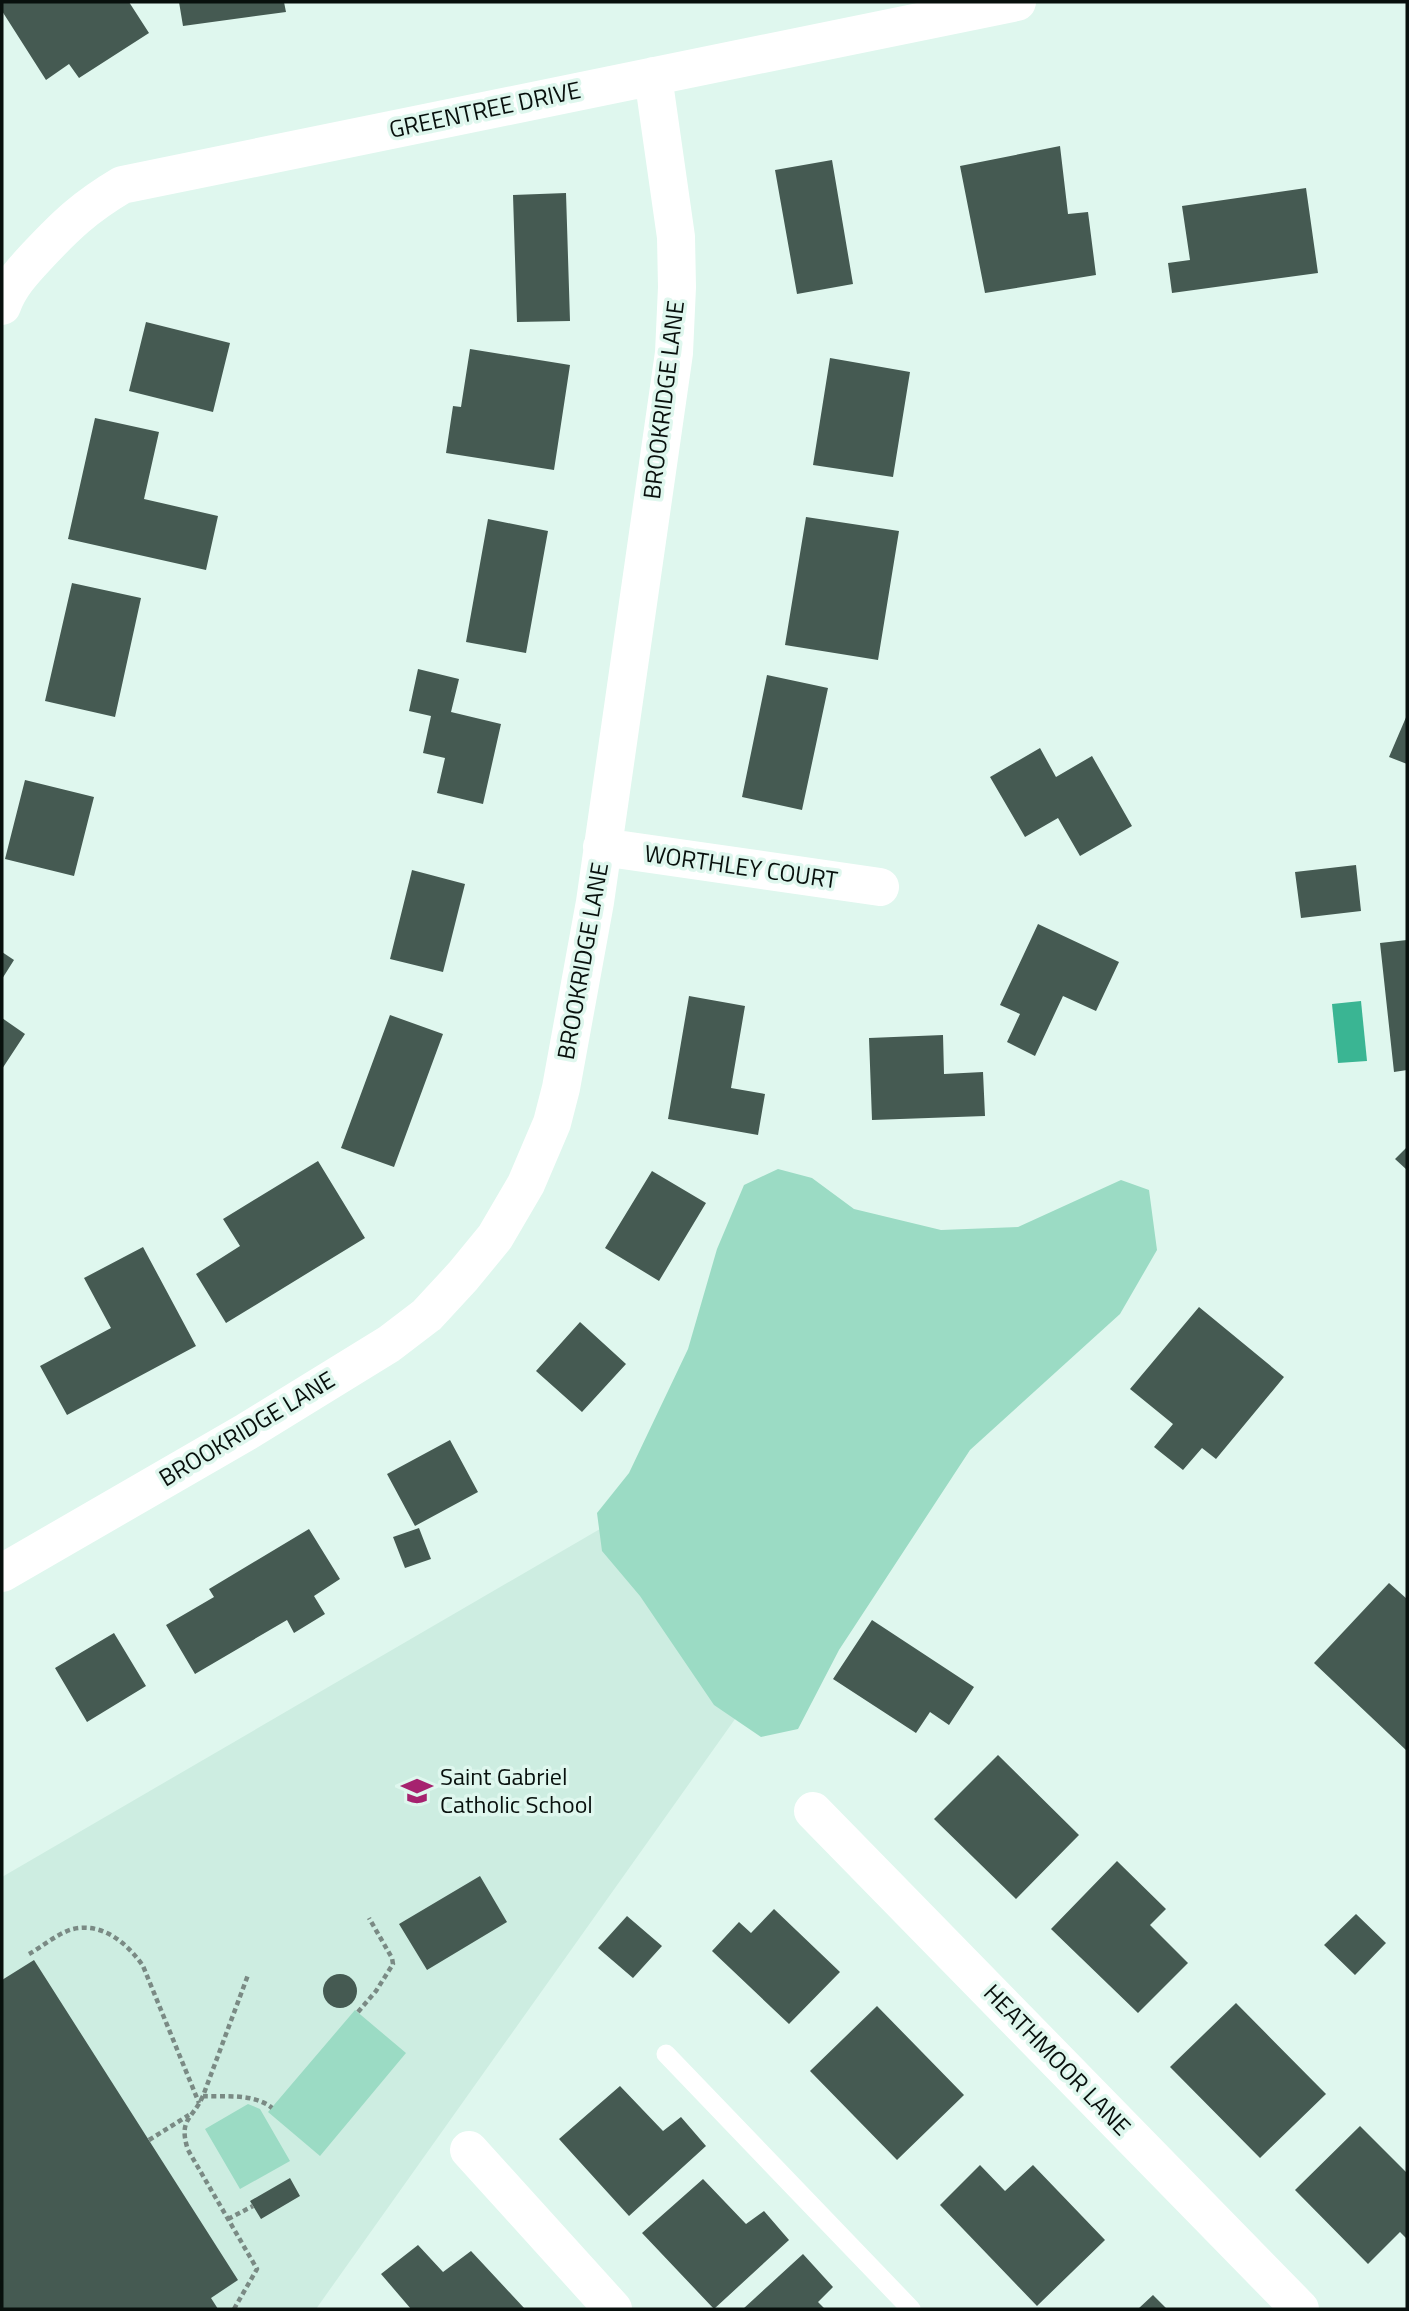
<svg xmlns="http://www.w3.org/2000/svg" width="1409" height="2311" font-family="'Titillium Web',sans-serif">
	<style>
		.built { fill: #cdede1 }
		.green { fill: #9bdbc4 }
		.water { fill: #3ab593 }
		.building { fill: #455a52 }
		.lines { fill: none; stroke-linecap: round; stroke-linejoin: round }
		.path { stroke: #7a8a84; stroke-width: 4.5; stroke-dasharray: 5 3.5; stroke-linecap: butt }
		.service { stroke: #fff; stroke-width: 19 }
		.minor { stroke: #fff; stroke-width: 38 }
		.labels { text-anchor: middle; stroke-width: 7; stroke-linejoin: round; paint-order: stroke }
		.street-label { font-size: 24px; fill: #08100d; stroke: #dff7ee }
		.poi-label { font-size: 24px; fill: #08100d; stroke: #dff7ee; text-anchor: start }
	</style>
	<rect width="100%" height="100%" fill="#dff7ee"/>
	<path class="built" d="M1143 1213 745 1705 316 2309H2V1877Z"/>
	<path class="green" d="M778 1169 812 1178 854 1209 941 1230 1018 1227 1121 1180 1149 1190 1157 1250 1120 1314 970 1450 839 1650 798 1729 761 1737 714 1705 640 1596 602 1551 597 1513 629 1473 688 1349 717 1249 744 1185Z
		M355 2010 406 2053 320 2156 268 2112Z
		M248 2104 260 2109 290 2161 240 2189 205 2129Z"/>
	<path class="water" d="M1361 1001 1367 1061 1338 1063 1332 1004Z"/>
	<path class="building" d="M2 2H129L149 33 79 78 69 64 46 80 2 11Z
		M179 2H284L286 12 183 26Z
		M1060 146 1068 214 1088 212 1096 275 985 293 960 166Z
		M832 160 853 284 797 294 775 170Z
		M1306 188 1318 273 1172 293 1168 263 1190 260 1182 206Z
		M566 193 570 321 517 322 513 195Z
		M146 322 230 343 213 412 129 391Z
		M470 349 570 365 554 470 446 453 453 406 461 407Z
		M830 358 910 372 893 477 813 465Z
		M95 418 159 432 144 499 218 516 206 570 68 539Z
		M806 517 899 531 878 660 785 645Z
		M488 519 548 531 526 653 466 642Z
		M72 583 141 598 115 717 45 701Z
		M418 669 459 679 451 712 501 724 483 804 437 793 445 758 423 753 431 716 409 711Z
		M767 675 828 688 802 810 742 797Z
		M1407 715V764L1389 757Z
		M1040 748 1056 777 1092 756 1132 826 1080 856 1058 818 1025 837 990 777Z
		M25 780 94 797 74 876 5 859Z
		M1356 865 1361 911 1301 918 1295 872Z
		M412 870 465 884 443 972 390 959Z
		M1038 924 1119 962 1096 1011 1063 996 1035 1056 1007 1042 1020 1014 1000 1005Z
		M1407 940V1070L1394 1072 1380 943Z
		M2 952 14 960 2 979Z
		M689 996 745 1006 731 1088 765 1094 758 1135 668 1119Z
		M390 1015 443 1034 394 1167 341 1148Z
		M2 1018 25 1034 2 1069Z
		M943 1035 944 1074 983 1072 985 1116 872 1120 869 1038Z
		M1407 1147V1170L1395 1159Z
		M318 1161 365 1238 226 1323 196 1274 240 1246 223 1219Z
		M652 1171 706 1203 659 1281 605 1248Z
		M143 1247 196 1346 67 1415 40 1366 111 1328 84 1278Z
		M1199 1307 1284 1377 1216 1459 1202 1448 1183 1470 1154 1447 1173 1424 1130 1389Z
		M580 1322 626 1364 582 1412 536 1371Z
		M450 1440 478 1492 415 1526 387 1474Z
		M419 1528 431 1559 405 1568 393 1537Z
		M309 1529 340 1579 314 1596 325 1614 294 1633 287 1620 195 1674 166 1625 214 1597 209 1589Z
		M1389 1583 1407 1599V1751L1314 1663Z
		M872 1620 974 1687 949 1725 930 1712 916 1733 833 1679Z
		M114 1633 146 1686 87 1722 55 1668Z
		M998 1755 1079 1835 1016 1899 934 1819Z
		M1117 1861 1166 1909 1150 1925 1188 1963 1138 2013 1051 1929Z
		M480 1876 507 1922 427 1970 399 1924Z
		M774 1909 840 1972 789 2024 712 1951 739 1922 751 1933Z
		M1356 1914 1386 1943 1355 1975 1324 1945Z
		M627 1916 662 1946 633 1978 598 1948Z
		M34 1960 238 2280 211 2298 218 2309H2V1980Z
		M323 1991a17 17 0 1 1 34 0a17 17 0 1 1-34 0Z
		M1236 2003 1326 2094 1260 2158 1170 2067Z
		M877 2006 964 2095 897 2160 810 2071Z
		M620 2086 663 2131 681 2117 706 2146 629 2216 559 2139Z
		M1360 2126 1407 2173V2239L1400 2232 1368 2264 1295 2190Z
		M980 2165 1005 2191 1033 2165 1105 2240 1037 2306 940 2205Z
		M290 2178 300 2196 261 2219 250 2201Z
		M703 2179 746 2224 764 2211 789 2240 714 2309 642 2233Z
		M418 2245 443 2272 471 2251 525 2309H411L381 2274Z
		M803 2254 833 2287 818 2302 825 2309H743Z
		M1153 2295 1167 2309H1138Z"/>
	<g class="lines">
		<path class="path" d="M29 1954C42 1947 58 1933 73 1929 103 1922 128 1944 143 1966L199 2103
			M358 2012 376 1991 393 1964 392 1958 369 1918
			M203 2096C225 2097 254 2093 272 2108
			M149 2140 189 2115
			M228 2219 253 2206
			M234 2309 257 2269 188 2150C178 2119 192 2120 203 2096L248 1975"/>
		<path class="service" d="M666 2054 911 2309"/>
		<path class="minor" d="M2 306C9 286 23 271 37 256 66 225 85 207 122 185L1017 2
			M602 847 880 887
			M2 1573 246 1432 389 1344 427 1315 463 1276 495 1237 526 1184 552 1123 561 1088 595 902 674 353 677 287 676 237 653 76
			M813 1811 1300 2309
			M469 2150 613 2309"/>
	</g>
	<defs>
		<symbol id="school-bare" viewBox="-9 -9 18 18"><path d="M0-5L7-2L0 1L-7-2ZM-4 1L0 2.5L4 1V4Q0 6-4 4Z" fill="#a6226f" stroke="#dff7ee" stroke-width="2.5" paint-order="stroke"/></symbol>
	</defs>
	<g fill-rule="evenodd">
		<use href="#school-bare" x="395" y="1769" width="44" height="44"/>
	</g>
	<g class="labels">
		<g class="street-label">
			<text transform="translate(485 110) rotate(-12)" y="8">GREENTREE DRIVE</text>
			<text transform="translate(664 400) rotate(-83)" y="8">BROOKRIDGE LANE</text>
			<text transform="translate(741 867) rotate(8)" y="8">WORTHLEY COURT</text>
			<text transform="translate(583 961) rotate(-80)" y="8">BROOKRIDGE LANE</text>
			<text transform="translate(247 1429) rotate(-31)" y="8">BROOKRIDGE LANE</text>
			<text transform="translate(1057 2060) rotate(46)" y="8">HEATHMOOR LANE</text>
		</g>
		<g class="poi-label">
			<text x="440" y="1785">Saint Gabriel<tspan x="440" dy="28">Catholic School</tspan></text>
		</g>
	</g>
	<rect width="1409" height="2311" fill="none" stroke="#08100d" stroke-width="7"/>
</svg>
